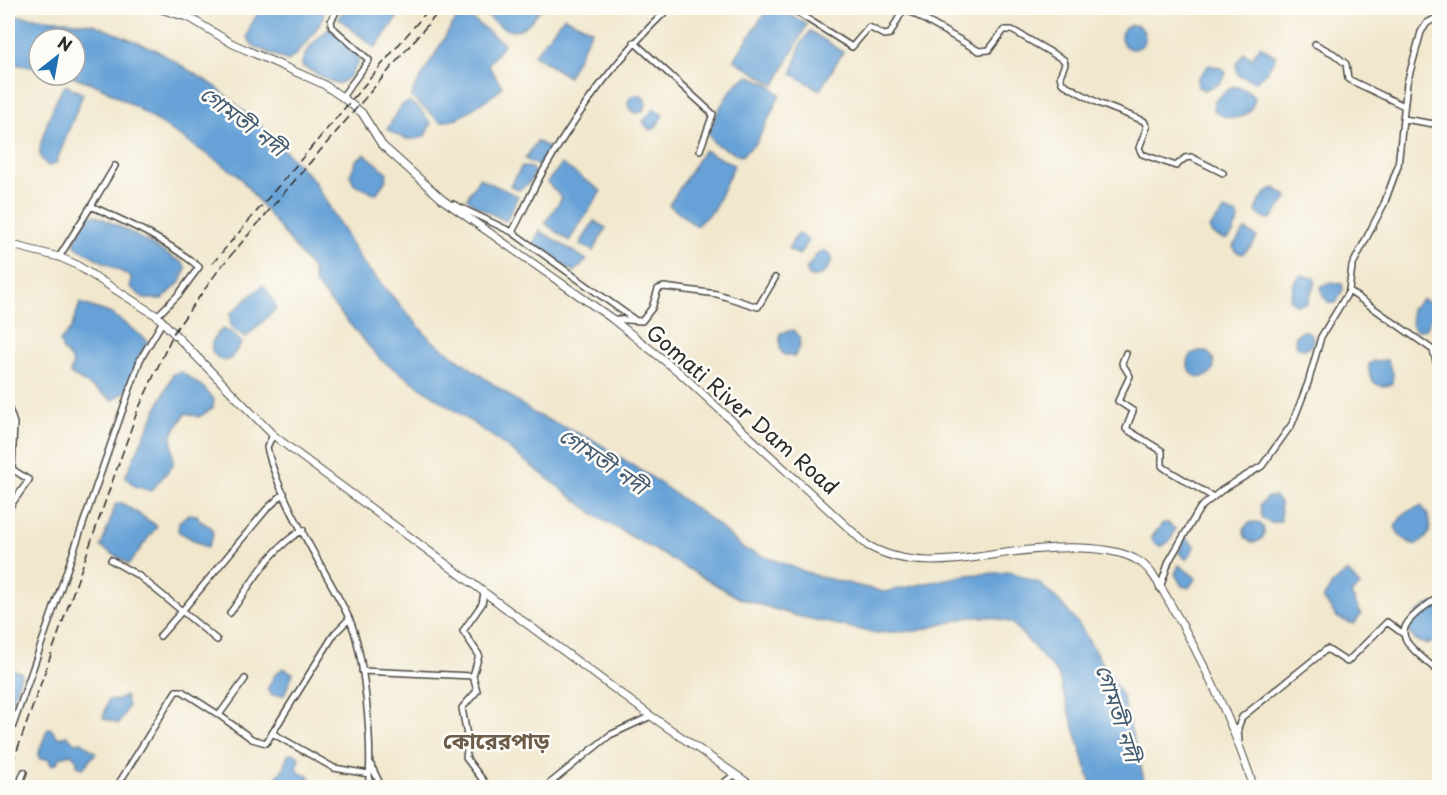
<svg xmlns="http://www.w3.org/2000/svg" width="1447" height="795" font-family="'Playpen Sans','Noto Sans Bengali',sans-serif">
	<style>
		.water { fill: #66a2d7; stroke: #486681; stroke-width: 1.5 }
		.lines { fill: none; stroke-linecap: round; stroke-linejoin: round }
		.street-casing { stroke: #494743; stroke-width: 8 }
		.secondary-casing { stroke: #494743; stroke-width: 9 }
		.street { stroke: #fff; stroke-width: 5 }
		.secondary { stroke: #fff; stroke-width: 7 }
		.rail { stroke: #2b2b2b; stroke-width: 1.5; stroke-dasharray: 9 4.5; stroke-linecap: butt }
		.labels { text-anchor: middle; stroke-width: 5; stroke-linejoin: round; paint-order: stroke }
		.street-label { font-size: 21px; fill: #2b2b2b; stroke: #fdfcf7 }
		.water-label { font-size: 22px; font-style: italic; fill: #435b70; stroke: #fdfcf7 }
		.neighbourhood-label { font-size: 22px; font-weight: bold; fill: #6c5c49; stroke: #fdfcf7 }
	</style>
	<rect width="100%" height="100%" fill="#fdfcf7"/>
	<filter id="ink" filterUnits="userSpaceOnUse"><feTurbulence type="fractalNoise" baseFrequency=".0167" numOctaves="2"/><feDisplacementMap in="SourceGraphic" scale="12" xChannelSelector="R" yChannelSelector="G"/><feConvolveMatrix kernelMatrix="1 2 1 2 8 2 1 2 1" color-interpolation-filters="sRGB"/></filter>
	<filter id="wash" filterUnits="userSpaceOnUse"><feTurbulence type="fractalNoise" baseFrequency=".008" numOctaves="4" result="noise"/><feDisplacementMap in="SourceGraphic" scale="24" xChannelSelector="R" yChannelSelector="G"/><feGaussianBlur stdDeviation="1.35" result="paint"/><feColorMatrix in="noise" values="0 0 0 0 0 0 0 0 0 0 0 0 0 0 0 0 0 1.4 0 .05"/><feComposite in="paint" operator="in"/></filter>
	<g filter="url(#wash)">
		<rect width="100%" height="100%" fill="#f1e7cd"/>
		<path class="water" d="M262 8H325C324 23 301 52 288 61L253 46 247 37 251 24Z
			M345 8H404L375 48 338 18Z
			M479 8H541C518 43 505 33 479 8Z
			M768 8H777L807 24 775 85 734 60Z
			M466 14 504 44 488 65 502 86 499 91 457 119 441 122 412 98 413 91 451 27 458 18Z
			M8 15 93 24 156 50 215 86 264 129 314 181 362 262 430 339 535 414 595 441 654 479 714 522 744 549 817 576 884 592 966 575 1011 572 1039 583 1060 602 1080 626 1122 696 1146 787H1092L1058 674 1012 623 991 617H970L917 631 875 633 797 616 739 598 601 519 496 439 380 359 315 284 312 269 238 175 134 106 99 86 69 75H75V39H39V68L8 63Z
			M564 17 592 30 568 77 534 55Z
			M1121 37a12 12 0 1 1 24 0a12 12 0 1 1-24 0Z
			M330 28 361 56 351 75 339 84 330 81 302 66C302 52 319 36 330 28Z
			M810 31 843 52 820 90 792 74 800 46Z
			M1260 46 1276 56 1266 73 1255 82 1238 75 1236 65 1244 53 1252 58Z
			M1209 65 1223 69 1226 74 1219 84 1204 90 1198 87 1197 79Z
			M750 76 769 84 780 95 757 142 741 156 715 144 708 134C715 116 731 81 750 76Z
			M66 85 83 94 56 163 49 166C45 163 41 161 40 155 38 144 57 92 66 85Z
			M1233 86 1246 90 1255 98C1250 121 1230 122 1214 111V101Z
			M628 104a9 9 0 1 1 18 0a9 9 0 1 1-18 0Z
			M409 102 419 108 431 123 425 136C410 143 400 138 387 129L402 105Z
			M654 108 663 115 656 127 650 130 643 122Z
			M537 141 549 148 538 166 525 159Z
			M704 150 734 165 714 209 696 226 669 205Z
			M365 154 387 172 386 180 376 194 354 184 350 175 357 159Z
			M562 164 601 191 569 241 545 223 562 198 547 182Z
			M522 166 531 168 535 173 529 183 519 190 510 186Z
			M479 178 518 196 506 221 474 205 467 198Z
			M1274 188 1288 197 1271 219 1263 218 1256 212C1257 202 1265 192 1274 188Z
			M1225 210 1237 215 1239 219 1232 235 1225 240 1212 234 1209 228Z
			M95 215 128 231 184 264 186 268 181 281 163 299H145L130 287 131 277 76 247 74 242 88 216Z
			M594 221 606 228 593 251 580 244Z
			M1245 230 1257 237 1252 246 1242 254 1235 251 1233 246Z
			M540 231 587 260 574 272 532 245Z
			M798 233 808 241 799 255 788 249Z
			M826 251 832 257C832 266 821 279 810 277L806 269 819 252Z
			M1301 275 1314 278 1315 283 1307 303 1297 305 1290 300 1294 283Z
			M1331 282 1342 284 1343 289 1336 303H1329L1323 296 1321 287Z
			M263 285 274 301 276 309 246 337 231 328 230 314Z
			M1423 299 1432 305 1434 313 1426 329 1416 330 1412 325 1411 309Z
			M80 303 112 314 148 341 138 358 130 388 113 400 70 374 73 362 62 349 60 341 71 329Z
			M223 329 234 334 242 343 230 359 224 361C206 354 209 339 223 329Z
			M793 330 799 336 800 346 794 357 783 354 780 349V333Z
			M1295 340a9 9 0 1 1 18 0a9 9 0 1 1-18 0Z
			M1188 364a13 13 0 1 1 26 0a13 13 0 1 1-26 0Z
			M1387 360 1393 373 1392 384C1376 390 1368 380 1369 364L1374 361Z
			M182 372 204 388 214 400 213 408 199 417 186 413 172 434 173 465 151 491 135 486 125 477 173 374Z
			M1274 496 1280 502 1281 521 1272 523 1262 519 1260 505 1266 498Z
			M116 503H122L157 526 129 564 101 547Z
			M1421 506C1434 518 1434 537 1416 545 1406 542 1399 537 1395 527 1401 515 1408 510 1421 506Z
			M188 514 197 515 200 521 212 528 213 536 207 548 178 531 179 522Z
			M1244 532a10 10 0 1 1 20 0a10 10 0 1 1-20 0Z
			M1163 523H1168L1175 529 1171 540 1161 547 1155 544 1151 538Z
			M1184 537 1195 546 1187 560 1179 553Z
			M1179 565 1196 578 1189 588 1182 586 1175 574Z
			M1347 571 1360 586 1351 594 1361 614 1354 624 1338 618 1323 599 1331 586Z
			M1435 603 1439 607 1440 638C1427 648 1416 644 1408 631 1412 616 1421 607 1435 603Z
			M8 668 22 673 8 712Z
			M283 668 293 673 284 695H272L267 690 274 676Z
			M125 696 128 706 119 724 103 718 108 700H118Z
			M50 728 59 738 67 735 75 743 82 742 96 753 83 768 77 766V760L71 754 61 757 56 764 51 765 49 759H40L38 755 47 730Z
			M294 753 299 758 296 768 302 774 309 775 311 787H263L268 784 273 786C274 776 279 776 283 769 285 763 285 759 289 754Z"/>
	</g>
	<g filter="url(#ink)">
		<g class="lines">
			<defs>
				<path id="street" d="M338 8 331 21 332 27 369 60 342 97
					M790 8 852 47 869 27 884 35 890 34 904 8 979 51 989 50 1004 30H1012L1064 60 1065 64 1060 76 1062 83 1098 103 1144 121 1147 127 1139 148 1142 154 1176 166 1185 158 1191 157 1223 173
					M634 42 713 114 700 150
					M1315 44 1334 54 1346 64 1348 79 1404 106
					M1404 119 1440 125
					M453 204 512 232C525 209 534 185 548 163 581 106 622 53 669 8
					M91 206 115 166
					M512 232 635 320
					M59 257 91 206C129 223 168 241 199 267L179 294 157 316
					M8 259 14 245
					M1349 291 1433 350 1440 376
					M612 319 642 321 652 308 658 289 664 287 717 294 758 307 775 278
					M1126 353 1122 363 1130 376 1118 401 1133 411 1126 429 1162 451V466L1166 469 1213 497
					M8 406 14 423 12 469 29 480 8 509
					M273 435 267 447C278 499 324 567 348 616 365 650 373 749 368 788
					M111 560 139 576 182 611 160 636
					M1160 588 1169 561 1200 508 1222 490 1262 466 1292 424 1308 383 1321 337 1349 291 1352 266 1384 204 1398 166 1407 83 1421 32 1427 23 1440 16
					M484 593 482 604 463 631 479 655 473 676 477 691 462 708 468 741 466 758 489 788
					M1440 596C1388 631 1396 636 1440 673
					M230 613C251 585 271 547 303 530
					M217 640 182 611 266 510 284 493
					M362 671 473 676
					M245 679 219 715 252 739 266 743 335 633 349 619
					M272 733 334 768 369 774
					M8 740 140 360 163 321
					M1239 741 1238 728 1242 717 1327 649 1347 662 1387 622 1402 633
					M371 765 382 788
					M18 788 24 772
					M116 788 176 691H182L219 715
					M544 788 610 735 651 716
					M717 788 734 775"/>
				<path id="secondary" d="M157 8 190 18 233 44 323 84 342 97 362 113 382 145 443 200 611 318 680 373 867 545C905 567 949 562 991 555 1030 549 1100 541 1135 559 1152 567 1162 590 1171 605 1205 664 1233 723 1254 788
					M8 244 59 257 75 264 157 316 273 435 298 454 651 716 755 788"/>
			</defs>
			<use href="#street" class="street-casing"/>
			<use href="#secondary" class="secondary-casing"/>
			<use href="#street" class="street"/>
			<use href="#secondary" class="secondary"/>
			<path class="rail" d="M212 264 430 8
				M8 776 137 412 174 332 220 268 442 8"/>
		</g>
	</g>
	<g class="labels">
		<g class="street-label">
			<text transform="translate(742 410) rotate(41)" y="7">Gomati River Dam Road</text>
		</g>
		<g class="water-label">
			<text transform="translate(243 121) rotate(37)" y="8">গোমতী নদী</text>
			<text transform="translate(603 461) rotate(34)" y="8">গোমতী নদী</text>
			<text transform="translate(1118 713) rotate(72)" y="8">গোমতী নদী</text>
		</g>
		<g class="neighbourhood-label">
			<text x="496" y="749">কোরেরপাড়</text>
		</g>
	</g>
	<rect width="1447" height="795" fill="none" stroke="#fdfcf7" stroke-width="30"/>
	<g transform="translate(57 57) rotate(31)"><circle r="28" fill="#fdfcf7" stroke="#a9a8a5" stroke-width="1.5"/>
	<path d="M0-4.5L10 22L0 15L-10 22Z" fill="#1f6fb2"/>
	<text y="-9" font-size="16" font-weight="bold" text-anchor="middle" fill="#2b2b2b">N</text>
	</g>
</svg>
